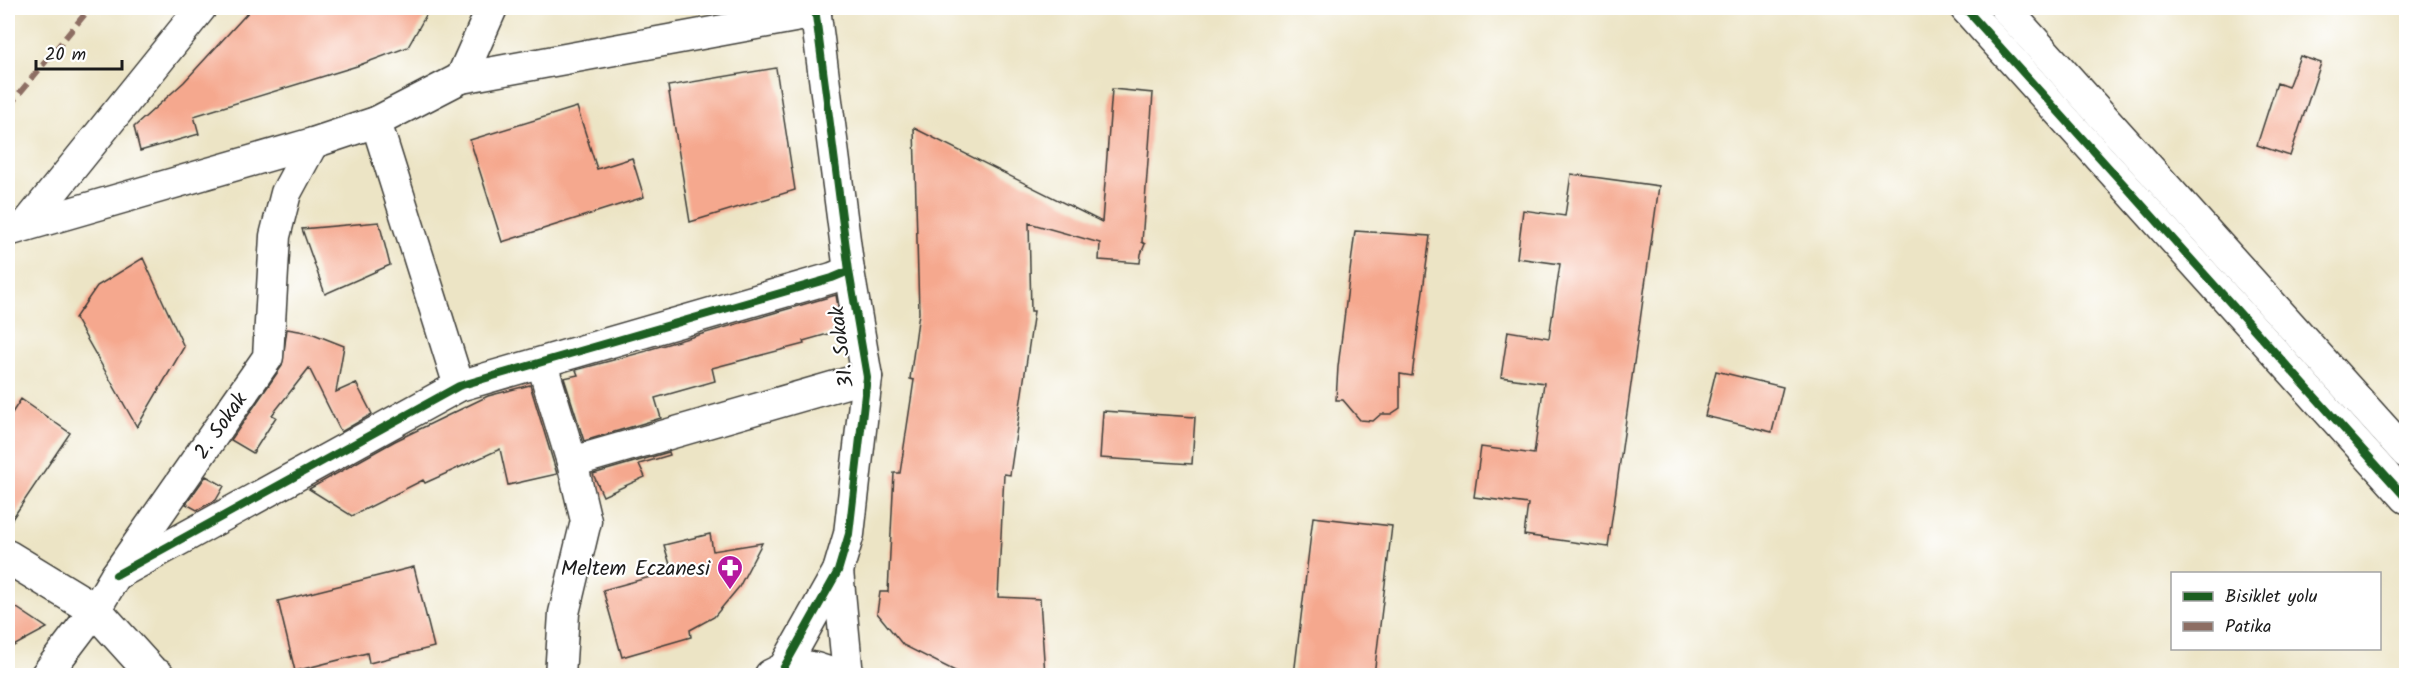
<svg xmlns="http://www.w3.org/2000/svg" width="2414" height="683" font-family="Kalam,sans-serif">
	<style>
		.building { fill: #f5a88e }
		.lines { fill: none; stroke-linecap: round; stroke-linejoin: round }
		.street-casing { stroke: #3b3a35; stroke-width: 33 }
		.secondary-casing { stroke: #3b3a35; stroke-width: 36 }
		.street { stroke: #fff; stroke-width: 30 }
		.secondary { stroke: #fff; stroke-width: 33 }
		.quiet { stroke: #8d6e63; stroke-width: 6; stroke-dasharray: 12 6; stroke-linecap: butt }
		.cycleway-casing { stroke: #fff; stroke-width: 11 }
		.cycleway { stroke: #1b5e20; stroke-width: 8 }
		.labels { text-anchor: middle; stroke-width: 4.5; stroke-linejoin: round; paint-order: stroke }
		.street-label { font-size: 21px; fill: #1c1c1c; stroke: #fff }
		.poi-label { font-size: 21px; fill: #1c1c1c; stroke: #fff; text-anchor: end }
	</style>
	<rect width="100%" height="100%" fill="#fff"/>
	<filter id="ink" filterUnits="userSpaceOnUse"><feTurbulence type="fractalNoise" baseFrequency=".0167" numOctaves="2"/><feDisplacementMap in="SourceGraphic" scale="12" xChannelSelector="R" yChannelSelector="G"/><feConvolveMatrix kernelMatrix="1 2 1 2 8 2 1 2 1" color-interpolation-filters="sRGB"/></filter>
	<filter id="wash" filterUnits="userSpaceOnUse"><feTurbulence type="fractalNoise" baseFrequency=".008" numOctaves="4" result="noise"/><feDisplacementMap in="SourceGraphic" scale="24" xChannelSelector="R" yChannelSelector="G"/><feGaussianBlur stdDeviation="1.35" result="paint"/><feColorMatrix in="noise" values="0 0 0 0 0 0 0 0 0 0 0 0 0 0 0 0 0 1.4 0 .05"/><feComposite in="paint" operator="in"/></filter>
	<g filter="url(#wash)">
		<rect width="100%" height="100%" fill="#ece4c5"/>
		<g id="blocks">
			<path class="building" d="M252 8H430L408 47 357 66 194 116 199 134 140 151 134 127 184 82Z
				M2300 56 2321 63 2290 156 2257 145 2277 83 2288 87Z
				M776 68 795 190 690 222 668 86Z
				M1112 89 1153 93 1142 242 1145 244 1141 254 1140 263 1099 260 1100 243 1029 223 1031 311H1034L1010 475 1004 474 998 597 1040 599 1045 675 961 674 903 645 877 613 880 592H888L894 473H900L914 380 910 379 919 313 914 128 1102 222Z
				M577 107 597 169 632 158 644 197 502 242 470 140Z
				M1571 174 1659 186 1608 547 1524 535 1528 504 1474 497 1481 447 1534 454 1544 383 1501 377 1508 331 1549 338 1560 264 1517 258 1523 210 1565 216Z
				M379 222 390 265 325 294 302 229Z
				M1355 231 1430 236 1412 376 1400 374V408L1391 414H1381L1373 421 1360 420 1343 400H1336L1338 367Z
				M143 258 184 347 137 427 75 318 97 286Z
				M836 295 842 330 803 341 804 344 712 368 715 381 655 398 661 418 584 441 564 378 578 375 576 370 647 351V350Z
				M287 329 311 333 344 346 336 392 356 383 372 414 341 432 309 368 272 415 276 417 253 453 231 440 282 366Z
				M1716 371 1783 387 1772 432 1705 416Z
				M530 385 557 474 508 485 500 449 425 483 423 480 352 516 309 489 395 441 488 396Z
				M21 399 70 433 8 525V419Z
				M1103 411 1195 417 1192 464 1100 458Z
				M669 452 670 455 639 464 645 477 603 496 593 474Z
				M206 476 224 486 216 500 197 510 186 504Z
				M1313 517 1392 526 1374 675H1294Z
				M710 534 713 551 762 543 739 587 714 617 690 630 691 637 622 657 603 590 672 571 664 545Z
				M414 567 434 647 369 663 367 653 295 671 278 601Z
				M8 602 47 628 8 649Z"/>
		</g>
	</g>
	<g filter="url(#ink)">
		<use href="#blocks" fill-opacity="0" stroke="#3b3a35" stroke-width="1.5"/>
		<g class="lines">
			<defs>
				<g id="street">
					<path d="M1965 8 2406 498"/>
					<path d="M2005 8 2406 453"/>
					<path d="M461 78 816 13"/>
					<path d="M376 122 459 386"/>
					<path d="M26 225 201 8"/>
					<path d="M8 231 313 143 376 122 461 78 492 8"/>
					<path d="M542 364 572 462 586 521 564 613 560 676"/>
					<path d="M572 462 867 377"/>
					<path d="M838 571 848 676"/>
					<path d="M116 575 459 386 832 278 849 271"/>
					<path d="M783 669 838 571 849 534 867 377 849 271 815 8"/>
					<path id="s1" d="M45 676 95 610 116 575 268 357 275 236 286 193 313 143"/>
				</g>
				<path id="secondary" d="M8 557 95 610 152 673 158 676
					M771 676C793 664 811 665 833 676"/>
			</defs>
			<use href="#street" class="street-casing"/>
			<use href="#secondary" class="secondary-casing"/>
			<use href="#street" class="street"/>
			<use href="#secondary" class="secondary"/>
			<path class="quiet" d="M8 107 90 8"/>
			<defs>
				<path id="cycleway" d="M1965 8 2406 498
					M116 575 459 386 832 278 849 271
					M783 669 838 571 849 534 867 377 849 271 815 8"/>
			</defs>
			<use href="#cycleway" class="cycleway-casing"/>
			<use href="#cycleway" class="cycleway"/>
		</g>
	</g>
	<defs>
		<symbol id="pharmacy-pin" viewBox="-11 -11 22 30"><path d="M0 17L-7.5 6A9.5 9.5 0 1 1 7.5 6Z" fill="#b5179e" stroke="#fff"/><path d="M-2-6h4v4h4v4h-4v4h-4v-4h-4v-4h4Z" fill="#fff"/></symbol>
	</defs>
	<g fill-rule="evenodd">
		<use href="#pharmacy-pin" x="715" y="553" width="30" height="40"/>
	</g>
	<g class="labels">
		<g class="street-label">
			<text transform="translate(841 347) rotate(-97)" y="7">31. Sokak</text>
			<text dy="7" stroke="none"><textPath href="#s1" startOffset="306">2. Sokak</textPath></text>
		</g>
		<g class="poi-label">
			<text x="710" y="575">Meltem Eczanesi</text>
		</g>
	</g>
	<rect width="2414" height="683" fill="none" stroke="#fff" stroke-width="30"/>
	<rect x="2171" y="572" width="210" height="78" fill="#ffffff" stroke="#a4a4a4" stroke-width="1.5"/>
	<rect x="2183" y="592" width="30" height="9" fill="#1b5e20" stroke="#a4a4a4" stroke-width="1.5"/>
	<text x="2225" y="602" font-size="18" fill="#1c1c1c">Bisiklet yolu</text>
	<rect x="2183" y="622" width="30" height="9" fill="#8d6e63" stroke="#a4a4a4" stroke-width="1.5"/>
	<text x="2225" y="632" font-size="18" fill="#1c1c1c">Patika</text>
	<path d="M36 60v9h86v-9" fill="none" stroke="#1c1c1c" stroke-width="3"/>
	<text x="45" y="60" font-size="18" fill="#1c1c1c" stroke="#ffffff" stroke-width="4.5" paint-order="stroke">20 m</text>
</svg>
